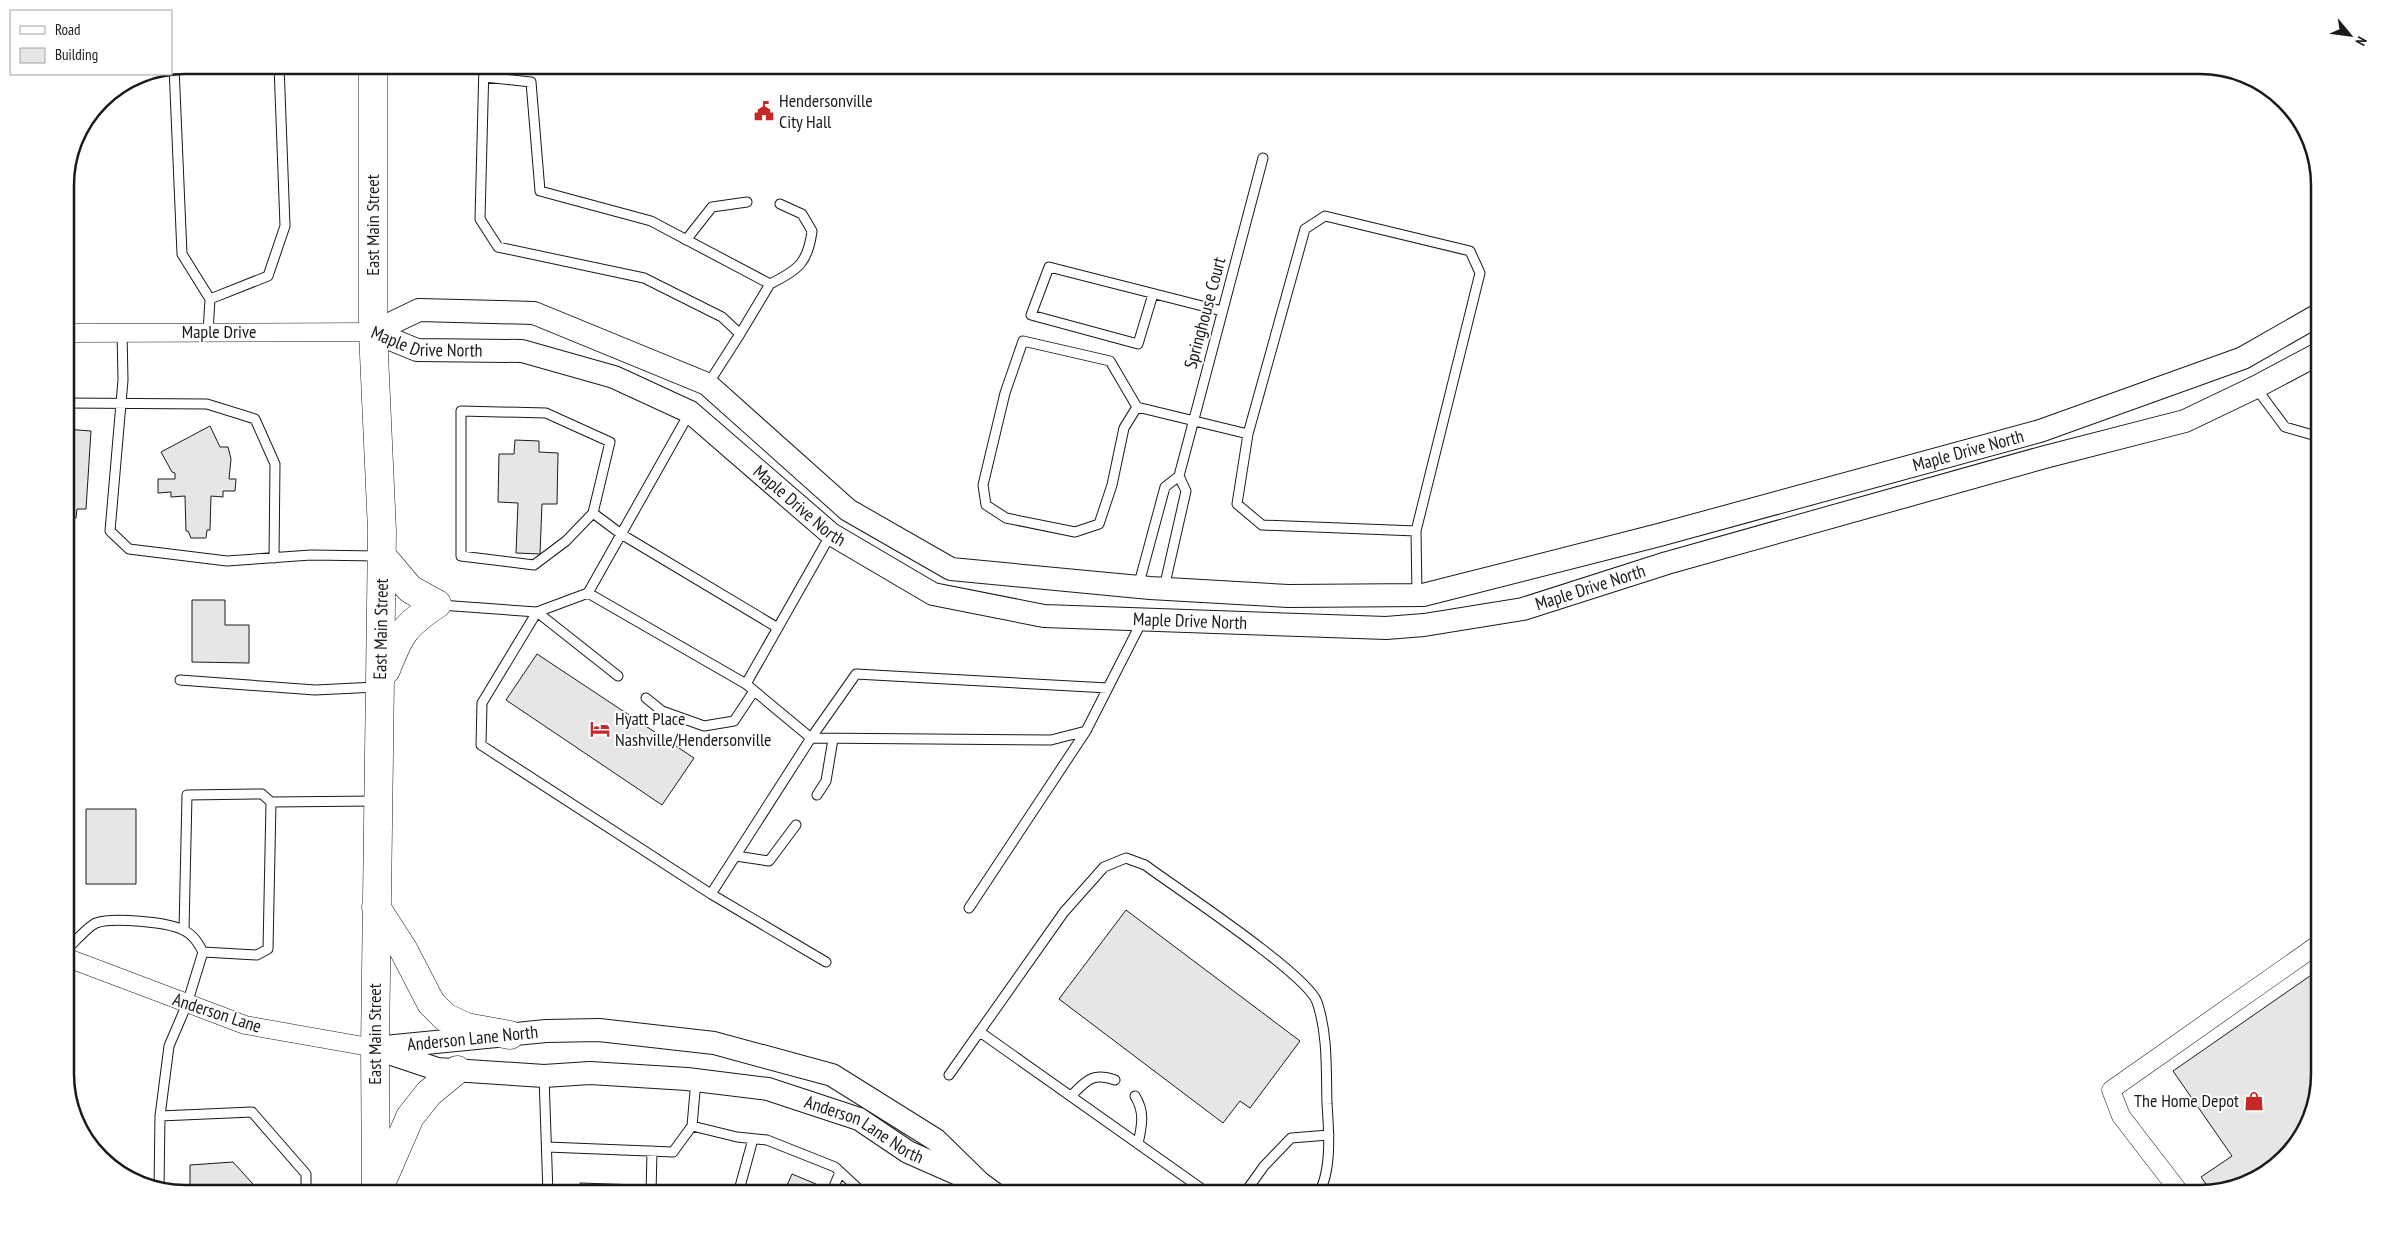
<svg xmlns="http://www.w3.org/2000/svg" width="2385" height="1259" font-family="'PT Sans Narrow',sans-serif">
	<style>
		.building { fill: #e6e6e6; stroke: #1a1a1a }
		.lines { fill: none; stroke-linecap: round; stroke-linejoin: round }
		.service-casing { stroke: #1a1a1a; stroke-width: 11 }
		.minor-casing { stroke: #1a1a1a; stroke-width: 19 }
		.tertiary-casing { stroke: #1a1a1a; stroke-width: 24 }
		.primary-casing { stroke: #1a1a1a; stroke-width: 29 }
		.service { stroke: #fff; stroke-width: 9 }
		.minor { stroke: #fff; stroke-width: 18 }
		.tertiary { stroke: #fff; stroke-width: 22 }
		.primary { stroke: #fff; stroke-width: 28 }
		.labels { text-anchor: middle; stroke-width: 4; stroke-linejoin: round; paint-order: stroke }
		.poi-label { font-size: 18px; fill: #1a1a1a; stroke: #fff; text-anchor: start }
		.street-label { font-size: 18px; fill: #1a1a1a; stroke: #fff }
		.rim { fill: none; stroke: #1a1a1a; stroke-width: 2.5 }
	</style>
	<rect width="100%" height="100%" fill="#fff"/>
	<path class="building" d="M210 426 220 447H228L231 459 229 479H236L235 491H223V497L211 496 210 530H207L206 538H191L188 531H186L185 496 171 497V492L158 493V479H175V473L172 472 161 452Z
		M65 429 91 431 86 509H77L76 518 65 517Z
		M515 440 539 441V452L558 453 557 504H542L540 554 516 553 518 503 498 502 499 454H514Z
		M192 600H225V625H249V663L192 662Z
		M537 654 694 758 662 805 506 700Z
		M86 809H136V884H86Z
		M1126 910 1300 1041 1250 1108 1240 1101 1223 1123 1059 999Z
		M2320 969V1074L2308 1127 2260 1178 2211 1191 2201 1177 2232 1156 2173 1071Z
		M233 1162 262 1194H190V1165Z
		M792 1174 816 1184 812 1194H778L779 1190 784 1192Z
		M580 1183 640 1185V1194H580Z"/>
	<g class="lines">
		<defs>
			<path id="service" d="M484 65 480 219 498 247 644 278 722 317 740 334 708 384
				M174 67 182 254 210 299
				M484 77 531 82 540 191 651 221 770 284 740 334
				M686 240 712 207 747 202
				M770 284C798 270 808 263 812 231L802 214 780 204
				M1153 294 1138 344 1031 315 1049 267 1222 311
				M122 332 123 380 110 531 129 549 227 561 311 555 378 556
				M208 332 210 299 268 276 285 226 279 65
				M2256 388 2285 427 2320 437
				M65 403 207 404 255 419 275 464 274 558
				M1137 407 1124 428 1112 485 1099 524 1075 532 1006 518 986 505 983 485 1005 393 1023 341 1110 361 1137 407 1248 434 1237 504 1262 525 1416 531 1417 595
				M1248 434 1305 229 1325 216 1470 251 1480 273 1416 531
				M1179 476 1263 158
				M593 513 566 541 534 565 461 556V411L546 413 610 442 593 513 621 534 778 628
				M831 534 746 684 811 738 856 674 1108 688
				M1138 587 1165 487 1179 476 1186 491 1164 588
				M588 593 746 684
				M440 605 537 612 482 703 481 745 711 894 811 738 1051 740 1086 731 1142 621
				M537 612 588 593 690 412
				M537 612 618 676
				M180 680 315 690 377 687
				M646 698 662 711 704 726 734 721 754 691
				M817 795 826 781 833 739
				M736 856 769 861 796 825
				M711 894 826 962
				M969 908 1086 731
				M184 930 187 795 262 794 271 802 375 801
				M65 951C72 945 88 926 96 923 112 917 168 922 183 930 193 934 198 943 203 952
				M980 1032 1209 1194
				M949 1075 1064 912 1104 867 1126 858 1145 865C1176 888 1307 974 1317 1002 1328 1034 1326 1071 1327 1104 1329 1131 1332 1172 1318 1194
				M544 1076 548 1194
				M696 1080 692 1126 737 1137 767 1140 835 1167 864 1194
				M1071 1096C1086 1081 1092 1072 1115 1080
				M1135 1096C1145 1112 1142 1125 1138 1144
				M160 1116 252 1112 306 1174V1194
				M547 1147 673 1152 692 1126
				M159 1188 160 1116 169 1046 187 1004 203 952 257 955 268 949 271 802
				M651 1194 652 1151
				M738 1194 753 1139
				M831 1194 840 1172
				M1244 1194 1264 1166 1291 1138 1329 1135"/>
			<path id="minor" d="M65 333 373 332
				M65 957 245 1025 375 1048
				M2181 1194 2121 1116 2111 1090 2320 943"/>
			<g id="tertiary">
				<path id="s1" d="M373 332 419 310 534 313 707 384 848 510 951 569 1150 588 1288 596 1423 595 1659 535 2040 431 2243 358 2320 314"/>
				<path id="s2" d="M373 332 417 350 522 351 614 377 690 412 831 534 933 594 1044 616 1386 628 1424 625 1523 609 1667 563 2045 457 2185 421 2256 387 2320 353"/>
				<path id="s3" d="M375 1048 546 1031 599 1030 714 1043 832 1075 936 1140 980 1183 995 1194"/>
				<path id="s4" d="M383 1051 437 1069 544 1076 590 1073 687 1079 768 1089 859 1119 908 1152 967 1178"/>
			</g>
			<path id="primary" d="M373 65V332L382 531 375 1048 376 1194
				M382 556 410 589 437 604
				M386 670C400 634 404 626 437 604
				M376 907 403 949 431 1003 445 1017 466 1027 510 1035
				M380 1186 410 1117 429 1093 457 1070"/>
		</defs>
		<use href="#service" class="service-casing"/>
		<use href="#minor" class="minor-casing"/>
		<use href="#tertiary" class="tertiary-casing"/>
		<use href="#primary" class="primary-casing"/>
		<use href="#service" class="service"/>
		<use href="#minor" class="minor"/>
		<use href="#tertiary" class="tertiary"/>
		<use href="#primary" class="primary"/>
	</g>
	<defs>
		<symbol id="civic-bare" viewBox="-9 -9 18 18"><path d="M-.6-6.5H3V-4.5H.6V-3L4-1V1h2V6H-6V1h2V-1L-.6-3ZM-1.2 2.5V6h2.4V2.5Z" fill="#c62828" stroke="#fff" stroke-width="2.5" paint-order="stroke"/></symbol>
		<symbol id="hotel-bare" viewBox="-9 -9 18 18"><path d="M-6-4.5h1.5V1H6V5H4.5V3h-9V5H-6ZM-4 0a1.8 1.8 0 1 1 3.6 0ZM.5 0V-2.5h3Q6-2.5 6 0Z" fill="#c62828" stroke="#fff" stroke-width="2.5" paint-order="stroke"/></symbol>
		<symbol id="shop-bare" viewBox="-9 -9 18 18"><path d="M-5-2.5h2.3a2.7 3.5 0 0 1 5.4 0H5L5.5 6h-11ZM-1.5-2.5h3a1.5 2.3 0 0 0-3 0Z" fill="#c62828" stroke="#fff" stroke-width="2.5" paint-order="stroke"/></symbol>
	</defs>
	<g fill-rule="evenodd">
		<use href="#civic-bare" x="750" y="97" width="28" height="28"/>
		<use href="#hotel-bare" x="586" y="715" width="28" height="28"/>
		<use href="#shop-bare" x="2240" y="1087" width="28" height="28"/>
	</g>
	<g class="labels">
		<g class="poi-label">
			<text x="779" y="107">Hendersonville<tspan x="779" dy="21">City Hall</tspan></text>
			<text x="615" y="725">Hyatt Place<tspan x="615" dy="21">Nashville/Hendersonville</tspan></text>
			<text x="2239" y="1107" text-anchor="end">The Home Depot</text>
		</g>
		<g class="street-label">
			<text transform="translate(373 225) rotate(-90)" y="6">East Main Street</text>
			<text transform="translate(1205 313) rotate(-75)" y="6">Springhouse Court</text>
			<text x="219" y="338">Maple Drive</text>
			<text dy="6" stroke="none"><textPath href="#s2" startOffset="56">Maple Drive North</textPath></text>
			<text dy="6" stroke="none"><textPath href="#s1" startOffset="1698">Maple Drive North</textPath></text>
			<text dy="6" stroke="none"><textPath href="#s2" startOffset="476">Maple Drive North</textPath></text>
			<text dy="6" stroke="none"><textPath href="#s2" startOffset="1301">Maple Drive North</textPath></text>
			<text dy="6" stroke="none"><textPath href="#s2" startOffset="896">Maple Drive North</textPath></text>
			<text transform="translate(381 629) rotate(-89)" y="6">East Main Street</text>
			<text transform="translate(217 1013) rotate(18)" y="6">Anderson Lane</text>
			<text transform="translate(375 1034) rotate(-90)" y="6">East Main Street</text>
			<text dy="6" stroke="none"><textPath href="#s3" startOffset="98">Anderson Lane North</textPath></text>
			<text dy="6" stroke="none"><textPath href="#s4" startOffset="494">Anderson Lane North</textPath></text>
		</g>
	</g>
	<path d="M0 0H2385V1259H0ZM185 74H2200A111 111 0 0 1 2311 185V1074A111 111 0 0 1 2200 1185H185A111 111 0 0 1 74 1074V185A111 111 0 0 1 185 74Z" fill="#fff" fill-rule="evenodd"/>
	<path class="rim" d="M185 74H2200A111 111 0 0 1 2311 185V1074A111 111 0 0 1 2200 1185H185A111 111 0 0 1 74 1074V185A111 111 0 0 1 185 74Z"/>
	<rect x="10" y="10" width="162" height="65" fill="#ffffff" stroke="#a3a3a3"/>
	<rect x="20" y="26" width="25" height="8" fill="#ffffff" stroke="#a3a3a3"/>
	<text x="55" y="35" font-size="15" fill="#1a1a1a">Road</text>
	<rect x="20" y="48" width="25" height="15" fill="#e6e6e6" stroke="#a3a3a3"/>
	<text x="55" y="60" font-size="15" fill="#1a1a1a">Building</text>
	<g transform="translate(2350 35) rotate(119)" stroke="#ffffff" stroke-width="4" paint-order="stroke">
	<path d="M0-4L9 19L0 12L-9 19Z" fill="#1a1a1a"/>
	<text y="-8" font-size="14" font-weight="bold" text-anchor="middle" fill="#1a1a1a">N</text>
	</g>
</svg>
